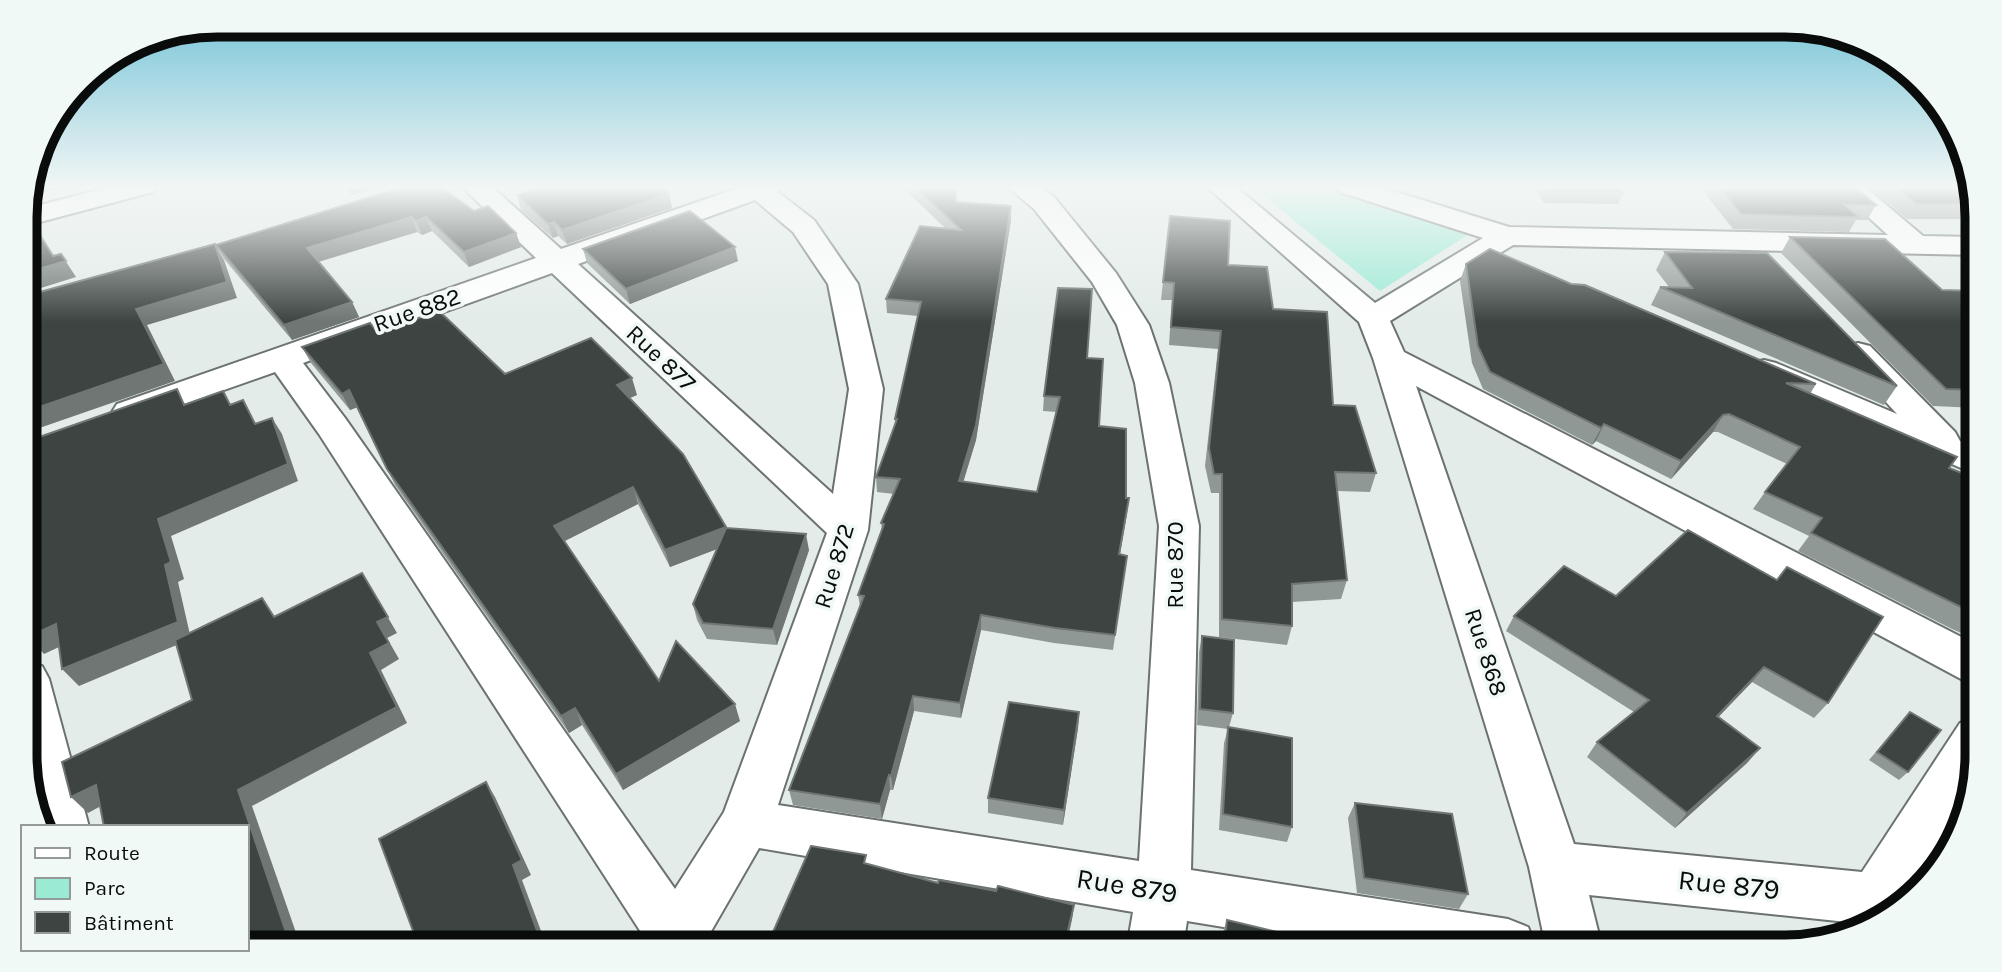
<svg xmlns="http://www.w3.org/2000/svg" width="2002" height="972" font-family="Karla,sans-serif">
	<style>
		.green { fill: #9aead4 }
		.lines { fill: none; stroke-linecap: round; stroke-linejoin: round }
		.minor-casing { stroke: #6b7270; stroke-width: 4 }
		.minor { fill: #fff; fill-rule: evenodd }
		.wall { fill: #909896 }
		.shaded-wall { fill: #6f7674 }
		.building { fill: #3d4442; stroke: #6f7674; stroke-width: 2 }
		.labels { text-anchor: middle; stroke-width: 7; stroke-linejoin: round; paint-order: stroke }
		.street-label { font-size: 24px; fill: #090c0b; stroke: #f1f9f7 }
		.near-street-label { font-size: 28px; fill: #090c0b; stroke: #f1f9f7 }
		.rim { fill: none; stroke: #090c0b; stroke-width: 9 }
	</style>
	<rect width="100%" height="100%" fill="#e3ece9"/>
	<path class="green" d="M1252 186H1350L1480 227 1380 291Z"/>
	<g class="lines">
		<defs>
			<path id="minor" d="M113 186H157L153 192 25 226V209Z
				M461 186H491L561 249 744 186H782L778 192 814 220 858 284 883 389 868 530 778 805 1139 861 1159 526 1135 383 1117 325 1092 282 1034 209 1007 186H1038L1054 197 1116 273 1149 325 1169 383 1199 526 1191 870 1508 919 1528 927 1536 947H1345L1187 921 1183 947H1127L1133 912 759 848 702 947H643L646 940 319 434 275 372 130 423 117 420 112 412 117 404 536 258ZM755 200 793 232 828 284 849 389 833 494 578 264ZM552 273 827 533 724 812 675 889 345 418 303 363Z
				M1206 186H1235L1375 303 1483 238 1340 192 1337 186H1377L1509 227 1888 235 1834 186H1864L1923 236 1976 237V255L1513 245 1390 321 1404 352 1977 645V684L1961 679 1416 386 1574 844 1862 872 1960 723 1977 717V756L1969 793 1916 881 1920 883 1892 915 1866 924 1589 895 1602 947H1546L1529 867 1373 358 1359 322Z
				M1858 343 1870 346 1955 432 1960 441 1977 448V475L1752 377 1747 370 1752 363 1764 360 1776 363 1897 414 1841 353 1846 346Z
				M26 660 42 666 49 679 89 827H45L26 779Z"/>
		</defs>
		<use href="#minor" class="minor-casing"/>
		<use href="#minor" class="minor"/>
	</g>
	<path class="wall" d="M342 186H382L352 195Z
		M406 186 474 211 516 233 521 247 469 267 432 231 422 235 417 232 319 261 352 302 359 317 292 340 224 259 216 245Z
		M544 186H667L672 208 567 244 558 236 553 238 521 210 517 195Z
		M901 186H957V202L1011 206V220L976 440 963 482 1037 492 1057 412 1043 411 1044 396 1087 358 1099 426 1126 498 1127 513 1120 555 1127 556 1113 650 1054 643 981 630 961 718 914 711 893 790H890L882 819 793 805 789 790 860 606 858 595 882 529 881 523 894 494 877 492 876 477 895 424V419L918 316 887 313 886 299 945 228Z
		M1533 186H1617L1623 193 1618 204 1544 203Z
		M1699 186H1854L1876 205 1867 220H1856L1849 232 1733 229Z
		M1867 186H1974L1976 192V219H1907Z
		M1170 216 1228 265 1273 309 1376 473 1370 492 1337 491 1347 580 1341 599 1292 602V626L1287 645 1219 637V493H1211L1205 466 1218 349 1169 345 1172 300H1161Z
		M1790 237 1942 290 1976 291 1977 408 1933 406 1781 253Z
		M583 249 738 261 630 304 587 263Z
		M1665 252 1897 386 1884 405 1651 305 1660 287H1669L1656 270Z
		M1466 264 1571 284 1816 384 1810 394 1949 468 1977 479V640L1952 629 1798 551 1809 536 1753 509 1765 492 1787 464 1718 432H1713L1671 479 1596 441 1592 445 1483 389 1472 363 1460 281Z
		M379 334 505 374 637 395 630 398 726 528 809 550 777 645 707 639 697 620 693 604 717 549 670 567 638 504 564 541 659 681 740 721 623 790 582 725 569 733 395 485 357 407 350 410 311 363 302 347Z
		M1688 530 1828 703 1814 718 1752 682 1718 717 1760 748 1747 763 1675 828 1587 757 1597 742 1634 712 1506 631 1514 616 1616 596Z
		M1202 636 1233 713 1229 727 1292 827 1287 842 1219 830 1224 743 1228 729 1197 725 1199 652Z
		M1079 712 1078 728 1063 825 988 813V798Z
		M1910 712 1908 772 1899 780 1869 760Z
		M1355 803 1468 894 1459 909 1357 893 1348 818Z
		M867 864 938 883 996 891 1074 905 1072 919 1066 947H780V946L777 945 773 932Z
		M1227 920 1341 947H1221L1222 935Z
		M1691 939 1713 947H1684Z"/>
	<path class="shaded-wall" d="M30 186H67L27 198Z
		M348 186H382L352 195Z
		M666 186H667L672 208 567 244 562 230Z
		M1011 206V220L976 440 959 496V481Z
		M25 210 58 263 61 254 76 277 25 293Z
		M412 217 417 232 315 263 307 248Z
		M426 217 432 231 422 235 416 221Z
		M554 222 558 236 553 238 548 224Z
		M516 233 521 247 469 267 464 252Z
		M215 244 224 260 237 298 147 325 175 381 25 433V412L136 309Z
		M735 247 738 261 630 304 626 289Z
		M352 302 359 317 292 340 284 325Z
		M632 378 637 395 622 401 617 385Z
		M349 390 358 407 350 410 342 394Z
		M1723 415 1713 432 1671 479 1681 461Z
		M272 418 282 434 298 481 171 536 184 579 178 582 191 639 79 686 62 669 165 565 158 519Z
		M1604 424 1596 441 1592 445 1601 428Z
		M633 487 638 504 561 543 554 526Z
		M1129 498 1127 513 1117 569 1119 554Z
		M726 527 730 544 670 567 665 550Z
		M806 534 809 550 777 645 773 629Z
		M362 573 397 633 387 638 399 659 381 670 407 723 252 806 301 947H291L238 790 370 653 377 622Z
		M981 615V630L961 718 960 703Z
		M56 624 72 641 44 654 28 637Z
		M1764 667 1752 682 1705 731 1717 716Z
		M913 696 914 711 893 790 891 776Z
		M735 704 740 721 623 790 616 774Z
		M575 708 582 725 569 733 561 716Z
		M1079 712 1078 728 1063 825 1064 810Z
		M1760 748 1747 763 1675 828 1687 813Z
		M889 775 890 790 882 819 880 804Z
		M486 782 495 797 531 875 522 880 547 947H543L513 865Z
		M96 785 112 800 88 813 71 797Z
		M1074 905 1072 919 1066 947H1064Z"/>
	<path class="building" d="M406 186H440L474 211 488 206 516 233 464 252 426 217 416 221 412 217 307 248 352 302 284 325 216 245Z
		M544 186H666L661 187 669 194 562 230 554 222 548 224 517 195Z
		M914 186H956V202L1011 206 976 425 959 481 1037 492 1060 397 1044 396 1058 288 1092 289 1087 358 1103 359 1099 426 1126 429V498H1129L1119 554 1127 556 1115 635 1055 628 981 615 960 703 913 696 891 776 889 775 880 804 789 790 864 596 858 595 884 524 881 523 900 479 876 477 897 419H895L921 302 886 299 920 226 961 230Z
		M1544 186H1617L1623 193 1548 192Z
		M1718 186H1854L1876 205H1845L1858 217 1741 214Z
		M1893 186H1974L1976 192V204H1917Z
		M25 211 53 256 61 254 66 261 25 273Z
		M690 211 735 247 626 289 583 249Z
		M1170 216 1230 221 1228 265 1267 267 1273 309 1327 312 1333 405 1355 406 1376 473 1335 472 1347 580 1292 584V626L1222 619V474H1214L1209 448 1221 331 1171 327 1174 283 1163 282Z
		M1790 237 1885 239 1942 290 1976 291V390L1946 389Z
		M215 244 227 282 136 309 164 364 25 412V296Z
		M1490 249 1571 284 1585 285 1816 384 1786 383 1957 457 1949 468 1977 479V615L1811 533 1822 518 1765 492 1800 447 1729 414 1723 415 1681 461 1604 424 1601 428 1490 372 1478 346 1466 264Z
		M1665 252 1767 253 1897 386 1660 287 1692 288Z
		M438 310 505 374 591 338 632 378 617 385 683 454 726 527 665 550 633 487 554 526 659 681 676 641 735 704 616 774 575 708 561 716 387 469 349 390 342 394 302 347 370 323 379 334Z
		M177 389 184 405 223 391 230 405 243 400 255 424 272 418 288 464 158 519 171 562 165 565 178 622 62 669 56 624 28 637 26 632 25 442Z
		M726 528 806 534 773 629 703 623 693 604Z
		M1688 530 1777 580 1787 567 1883 617 1828 703 1764 667 1717 716 1760 748 1687 813 1597 742 1649 700 1514 616 1564 566 1616 596Z
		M362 573 388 617 377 622 389 643 370 653 397 707 238 790 291 947H247V827H104L96 785 71 797 62 762 192 700 175 640 262 598 274 617Z
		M1202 636 1234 640 1233 713 1200 709Z
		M1009 702 1079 712 1064 810 988 798Z
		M1910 712 1941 730 1908 772 1877 752Z
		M1228 727 1292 738V827L1223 814Z
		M486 782 522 860 513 865 543 947H419L379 839Z
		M1355 803 1452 814 1468 894 1364 878Z
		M811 846 866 855 864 863 938 883 939 880 996 891 998 886 1074 905 1064 947H780L784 935 773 932Z
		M1227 920 1341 947H1224Z
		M1691 939 1713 947H1691Z"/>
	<linearGradient id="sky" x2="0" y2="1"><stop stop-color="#71c2d6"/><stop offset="0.58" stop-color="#f2f6f5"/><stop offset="1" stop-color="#f2f6f5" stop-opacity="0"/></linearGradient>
	<rect width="2002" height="322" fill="url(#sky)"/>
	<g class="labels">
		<g class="street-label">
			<text transform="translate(417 310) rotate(-19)" y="8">Rue 882</text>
			<text transform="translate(661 358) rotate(43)" y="8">Rue 877</text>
			<text transform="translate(1175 565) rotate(-90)" y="8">Rue 870</text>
			<text transform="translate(834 566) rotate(-73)" y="8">Rue 872</text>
			<text transform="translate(1486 652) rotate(72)" y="8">Rue 868</text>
		</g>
		<g class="near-street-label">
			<text transform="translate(1729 884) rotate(6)" y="10">Rue 879</text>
			<text transform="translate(1127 885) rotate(9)" y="10">Rue 879</text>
		</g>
	</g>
	<path d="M0 0H2002V972H0ZM217 37H1785A180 180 0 0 1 1965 217V755A180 180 0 0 1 1785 935H217A180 180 0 0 1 37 755V217A180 180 0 0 1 217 37Z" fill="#f1f9f7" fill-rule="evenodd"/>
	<path class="rim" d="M217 37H1785A180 180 0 0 1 1965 217V755A180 180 0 0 1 1785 935H217A180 180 0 0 1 37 755V217A180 180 0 0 1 217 37Z"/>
	<rect x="21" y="825" width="228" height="126" fill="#f1f9f7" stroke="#949a99" stroke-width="2"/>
	<rect x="35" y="848" width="35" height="10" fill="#ffffff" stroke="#949a99" stroke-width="2"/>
	<text x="84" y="860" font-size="21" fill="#090c0b">Route</text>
	<rect x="35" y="878" width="35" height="21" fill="#9aead4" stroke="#949a99" stroke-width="2"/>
	<text x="84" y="895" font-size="21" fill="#090c0b">Parc</text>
	<rect x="35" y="912" width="35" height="21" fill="#3d4442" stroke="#949a99" stroke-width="2"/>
	<text x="84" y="930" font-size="21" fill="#090c0b">Bâtiment</text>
</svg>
